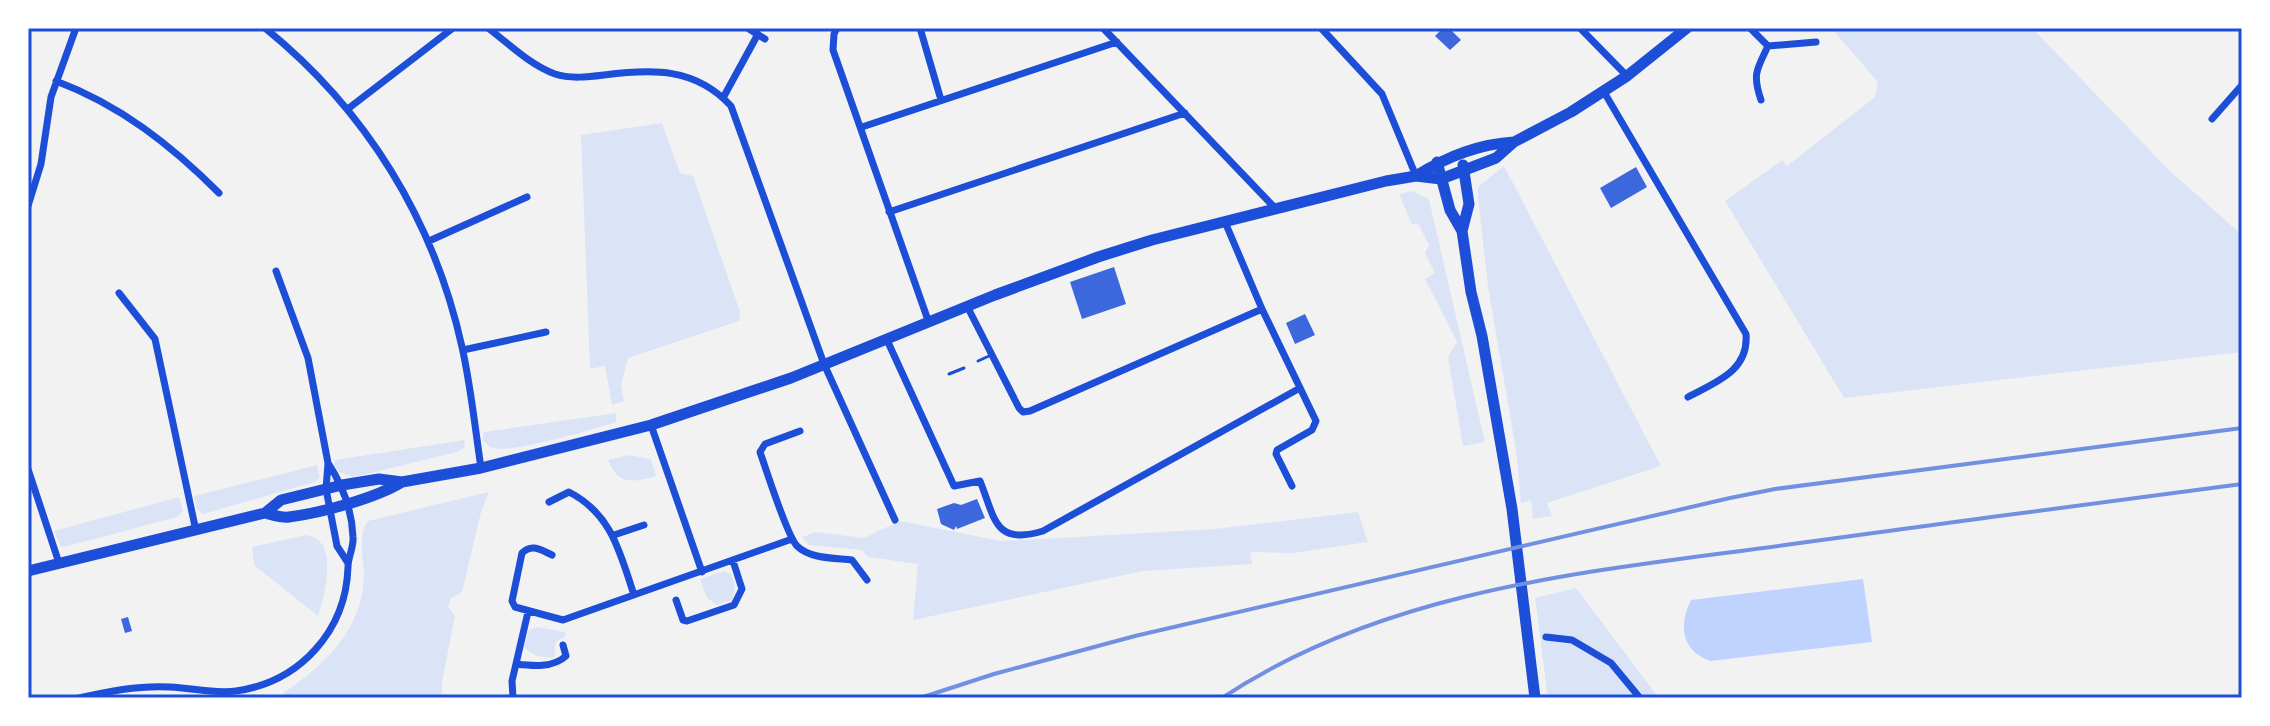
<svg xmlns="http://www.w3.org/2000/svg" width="2270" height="726" font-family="'Golos Text',sans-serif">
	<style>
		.green { fill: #dbe4f7 }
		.water { fill: #bfd3fe }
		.building { fill: #3d67dc }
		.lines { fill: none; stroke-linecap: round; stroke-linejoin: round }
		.service { stroke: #1d4ed8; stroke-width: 3 }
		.minor { stroke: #1d4ed8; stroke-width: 7 }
		.primary { stroke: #1d4ed8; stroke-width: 11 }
		.rail { stroke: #7290e2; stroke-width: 4 }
		.neatline { fill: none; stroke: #1d4ed8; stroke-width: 3 }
	</style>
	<rect width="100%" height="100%" fill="#f2f2f2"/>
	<path class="green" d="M1831 28H2032L2168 169 2242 235V352L1844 398 1725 201 1782 160 1787 166 1875 97 1878 82Z
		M662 123 680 173 693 176 740 312 739 321 628 358 621 385 624 401 612 405 605 366 590 369 581 135Z
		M1504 166 1661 466 1547 503 1552 516 1533 519 1531 500 1521 503 1516 450 1488 287 1478 197V187Z
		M1412 191 1429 199 1485 442 1463 446 1448 357 1457 342 1425 279 1435 273 1425 253 1429 245 1418 223 1412 225 1399 194Z
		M616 413V422C595 429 509 454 493 448 488 446 486 443 483 440L484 432Z
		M465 440 464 448 457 452 354 477 339 472 334 466 335 460Z
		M629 455 651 459 656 476C634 483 617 485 608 460Z
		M317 465 320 477 315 482 203 514 197 509 194 496Z
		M489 492 481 512 462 592 451 598 448 607 455 616 442 682V698H287L283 693C324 666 363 629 364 575 364 559 357 534 368 521Z
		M179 497 183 511 177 517 64 547 60 545 54 531Z
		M1358 512 1368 542 1292 553 1250 552 1252 564 1143 571 913 620 918 564 868 557 862 550 809 545 802 537 816 532 864 538 900 521 1001 541 1041 539 1214 529Z
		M306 535C340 539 325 594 318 616L254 565 252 547Z
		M724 571 731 574 735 585 733 599 717 605 707 598 700 579Z
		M1576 588 1659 698H1548L1535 598Z
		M537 627 565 632 566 636 556 642 554 658 536 656 524 648 528 631Z"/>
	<path class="water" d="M1863 579 1872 642 1711 661C1682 652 1678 626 1691 600Z"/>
	<path class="building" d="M1443 28H1449L1461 40 1450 50 1435 36Z
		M1636 167 1647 187 1611 208 1600 188Z
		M1114 267 1126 304 1082 319 1070 282Z
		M1305 314 1315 335 1295 344 1286 323Z
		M977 499 985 518 957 529 956 526 954 530 941 524 937 509 954 503 961 505Z
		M128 617 132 631 125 633 121 619Z"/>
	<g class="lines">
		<path class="service" d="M978 361 989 356
			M949 374 964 368"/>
		<path class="minor" d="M265 28C366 110 434 220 462 347 471 387 475 428 481 468
			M488 28C508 43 530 65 555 74 570 79 588 77 604 75 652 69 695 67 731 106L824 364 895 520
			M837 28 834 34 833 50 929 323
			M920 28 941 100
			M1103 28 1276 209
			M1321 28 1382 94 1416 176
			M1580 28 1627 76
			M1750 28 1768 46
			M749 29 765 39
			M56 81C120 105 171 145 219 193
			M1604 92 1746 334C1749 371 1716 382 1688 397
			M723 98 758 34
			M1761 100C1752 74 1757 69 1768 46L1816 42
			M349 108 453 28
			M2212 119 2242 85
			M862 127 1117 42
			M28 206 41 164 51 97 76 28
			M889 212 1185 113
			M1225 222 1262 309 1316 421 1312 430 1277 450 1276 454 1292 486
			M429 241 527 197
			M276 271 308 358 328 463 326 489 337 546 348 563
			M119 293 155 339 196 531
			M967 306 1019 408 1023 412 1030 411 1262 309
			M887 340 954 486 980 481C995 518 994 546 1043 531L1300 388
			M463 350 546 332
			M651 425 702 572
			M800 431 765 444 760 452C766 469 787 536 797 546 810 559 835 558 852 560L867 580
			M28 469 59 563
			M549 502 569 492C612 514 620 553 634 595
			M614 535 644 525
			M552 555C541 550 532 543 522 553L512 601 515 607 563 620 792 539
			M676 600 683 620 687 621 734 605 742 589 733 561
			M1546 637 1572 640 1611 663 1640 698
			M516 664C533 666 553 668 566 656L563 645
			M79 698C108 691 140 685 170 687 192 688 214 694 236 691 300 682 346 631 348 567 348 557 354 547 353 537 352 510 343 486 328 463
			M513 698 512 681 528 612"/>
		<path class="primary" d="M1437 162 1450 210 1462 231 1471 292 1482 336 1512 509 1535 698
			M1416 176C1446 157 1479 144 1514 142
			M1462 231 1469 204 1463 165
			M265 513C273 515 282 518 289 517 321 513 376 498 402 482
			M28 571 265 513 281 500 342 485 379 479 402 482 481 468 651 425 791 378 995 295 1098 257 1152 240 1386 181 1416 176 1441 179 1496 158 1514 142 1571 112 1627 76 1687 28"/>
		<path class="rail" d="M920 698 994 674 1135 636 1730 498 1775 489 2242 428
			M1222 698C1387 588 1594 571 1785 545 1937 524 2090 504 2242 484"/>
	</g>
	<rect width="2270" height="726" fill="none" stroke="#ffffff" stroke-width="60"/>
	<rect x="30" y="30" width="2210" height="666" class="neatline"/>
</svg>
